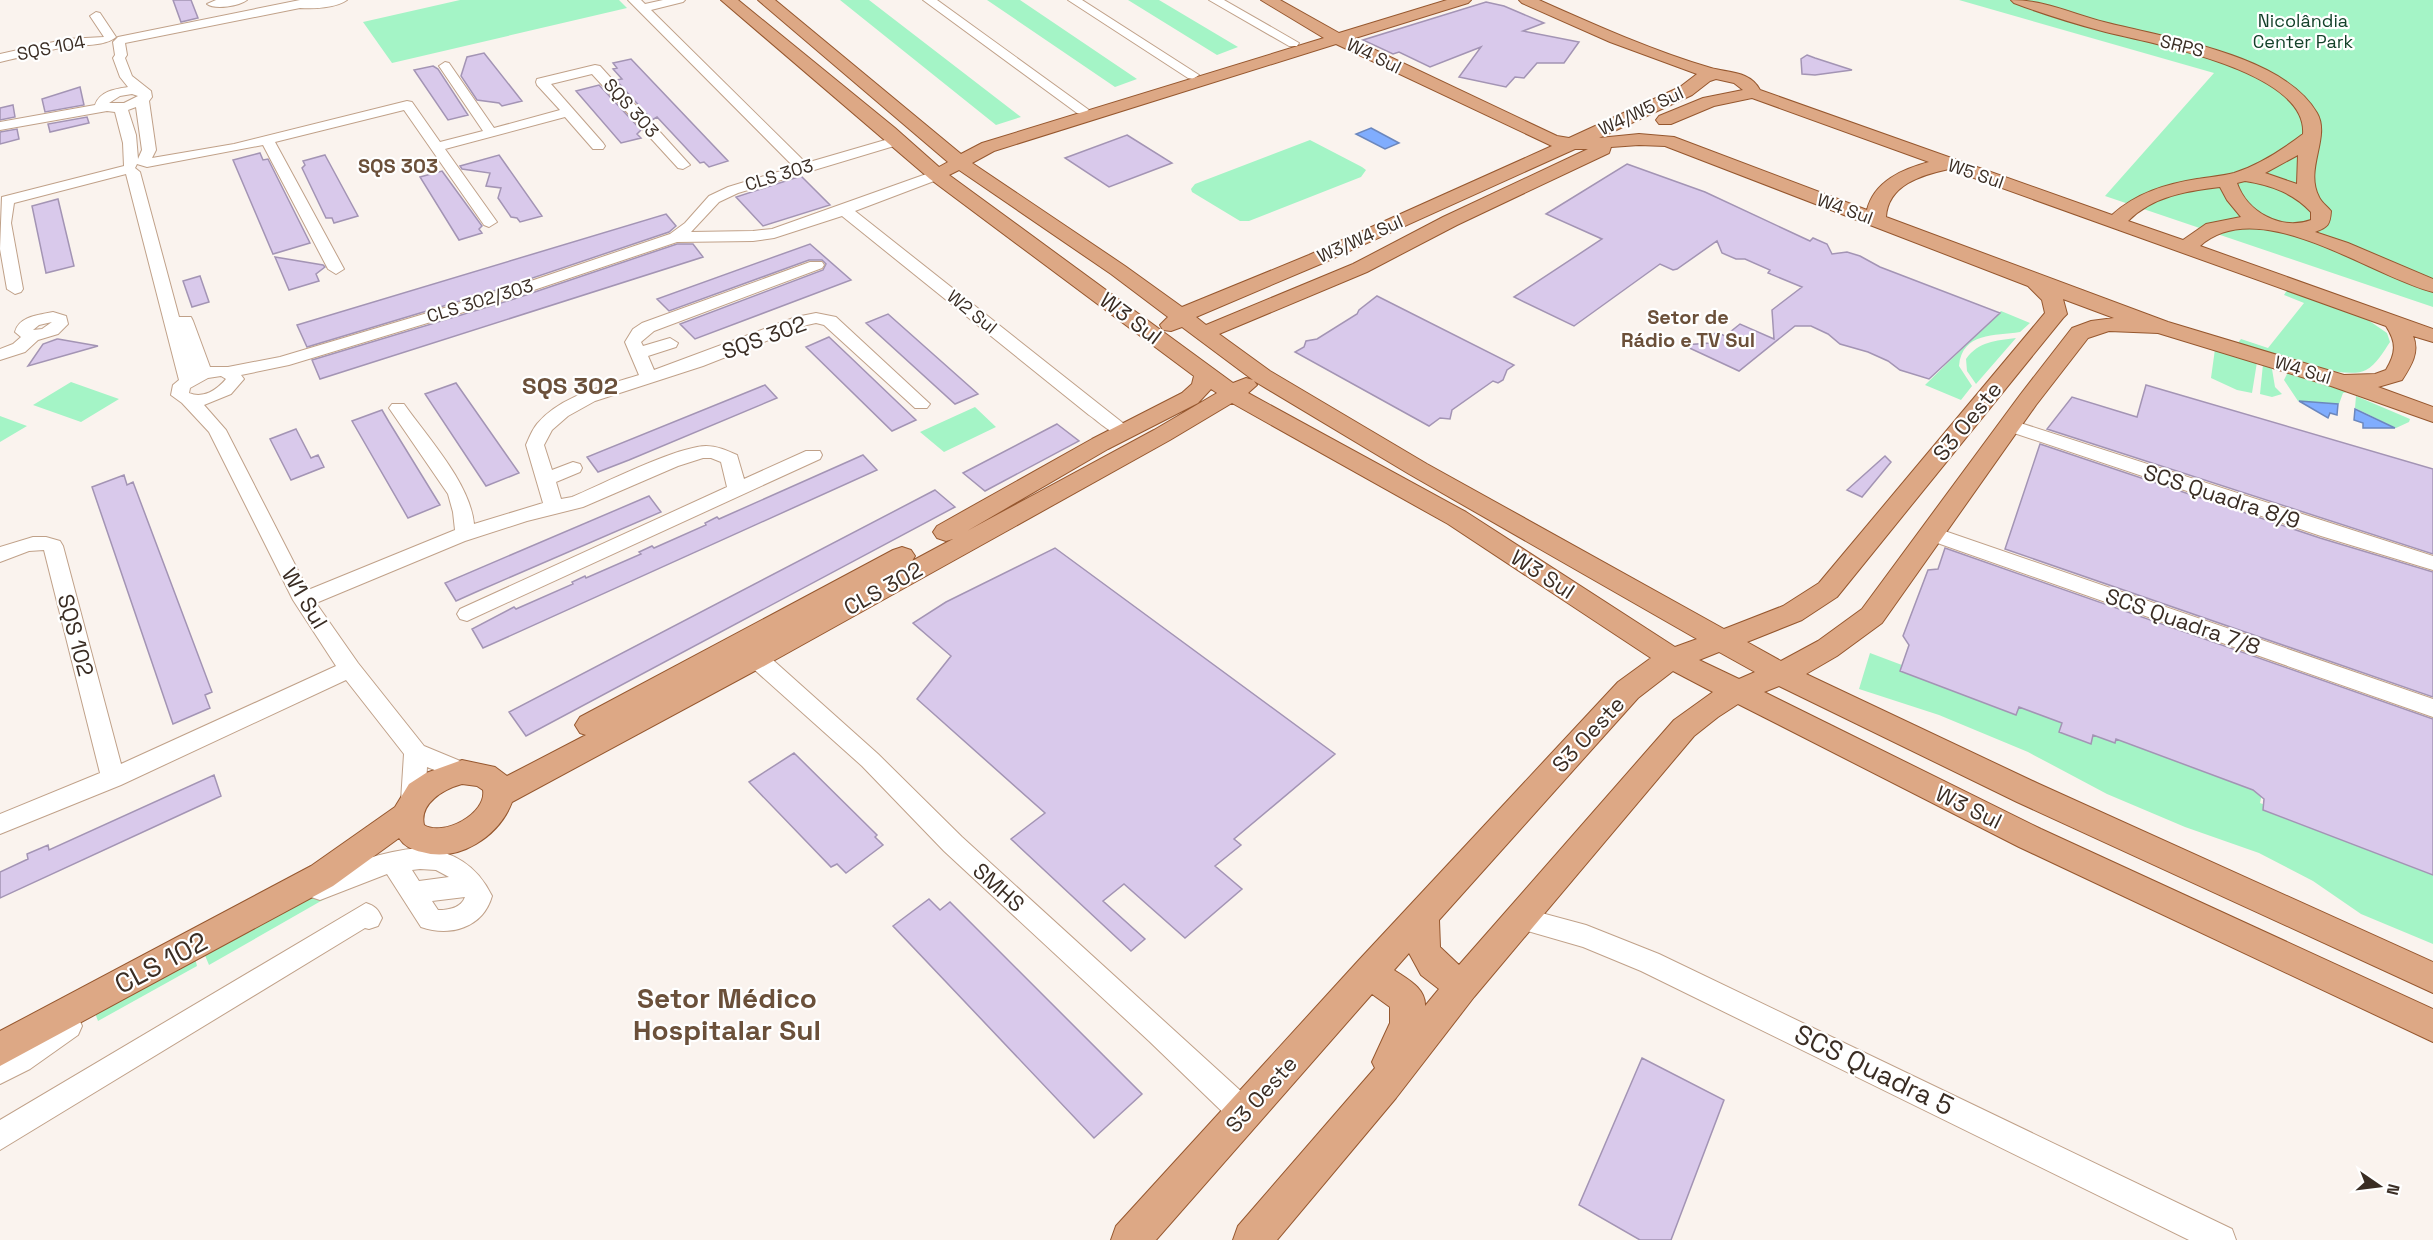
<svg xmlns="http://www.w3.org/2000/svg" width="2433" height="1240" font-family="'Space Grotesk',sans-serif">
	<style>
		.green { fill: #a4f4c6 }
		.water { fill: #80adfe; stroke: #6b87bd; stroke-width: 1.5 }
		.building { fill: #d9c9eb; stroke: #a394b4; stroke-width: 1.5 }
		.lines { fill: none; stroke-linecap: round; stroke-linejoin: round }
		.minor-casing { stroke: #c0a189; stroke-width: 2 }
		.major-casing { stroke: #96572e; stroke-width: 2 }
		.minor { fill: #fff; fill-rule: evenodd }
		.major { fill: #dda885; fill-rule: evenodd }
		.labels { text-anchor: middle; stroke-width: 4.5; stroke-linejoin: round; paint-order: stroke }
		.far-park-label { font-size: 18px; fill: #15422b; stroke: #fff }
		.far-street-label { font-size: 18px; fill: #3a2d24; stroke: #fff }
		.far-neighbourhood-label { font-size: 20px; font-weight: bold; fill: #6b503a; stroke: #fff }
		.street-label { font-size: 22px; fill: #3a2d24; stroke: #fff }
		.neighbourhood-label { font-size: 24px; font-weight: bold; fill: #6b503a; stroke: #fff }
		.near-street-label { font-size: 27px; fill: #3a2d24; stroke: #fff }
		.near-neighbourhood-label { font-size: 28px; font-weight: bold; fill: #6b503a; stroke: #fff }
	</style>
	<rect width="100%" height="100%" fill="#faf3ee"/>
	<path class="green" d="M460 0H619L627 8 392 63 363 22Z
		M840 0H869L1021 117 996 125Z
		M987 0H1020L1137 79 1115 87Z
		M1128 0H1159L1238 47 1217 55Z
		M1959 0H2433V307L2105 196 2214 73Z
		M1310 140 1362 167 1366 170 1361 177 1249 221H1240L1192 192 1191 189 1195 184Z
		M2287 290 2368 320 2387 333 2390 342C2384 351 2376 365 2366 370 2344 382 2264 352 2237 344L2241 339 2268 348 2304 303 2284 295Z
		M2001 311 2030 323 2020 332C1995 336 1962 332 1959 366L1972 386 1961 400 1925 385Z
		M2016 338 1976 384 1967 371 1966 359C1979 341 1995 341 2016 338Z
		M2215 349 2257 362 2252 393 2237 390 2211 378Z
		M2263 364 2272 369 2275 387 2282 394 2272 397 2260 394Z
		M2288 372 2347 392 2343 393 2339 404 2298 401 2284 380Z
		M71 382 119 399 81 422 33 405Z
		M2356 396 2410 419 2409 422 2396 428 2355 408Z
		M975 407 996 427 944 452 920 432Z
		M0 416 27 426 0 442Z
		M1870 653 2011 706 2033 699 2249 783 2262 794 2260 803 2433 871V944L2361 914 2313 881 2259 853 2185 827 2107 794 2028 752 1939 715 1859 689Z
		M349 885 209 965 204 953 312 894Z
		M195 958 197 966 98 1021 95 1013Z"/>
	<path class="water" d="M1371 128 1399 143 1385 149 1356 134Z
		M2299 401 2338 404 2337 415 2330 413 2328 418Z
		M2355 409 2395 428H2363V423L2354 420Z"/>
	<path class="building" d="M173 0H191L198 18 181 22Z
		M1486 2 1504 6 1544 23 1523 31 1579 42 1564 63H1537L1524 78 1515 77 1506 87 1459 77 1481 47 1430 67 1399 52 1393 54 1363 40Z
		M484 53 522 101 502 106 499 103 477 100 461 76 467 57Z
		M1807 55 1815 58 1852 70 1815 75 1802 74 1801 59Z
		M631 59 728 161 709 167 704 162 700 163 657 117 652 120 616 80 622 79 613 69 617 68 613 63Z
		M433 66 438 69 468 115 448 120 414 70Z
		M599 85 641 130 637 134 641 138 621 143 576 91Z
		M80 87 84 105 45 112 42 99Z
		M13 105 15 117 0 120V108Z
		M87 117 89 123 50 132 48 124Z
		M17 129 19 139 0 144V132Z
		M1127 135 1172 163 1109 187 1065 158Z
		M260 153 263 160 268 159 310 243 273 254 233 160Z
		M325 155 358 216 334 223 332 218H326L302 168 305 165 303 161Z
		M499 155 542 216 520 222 517 218 511 217 498 198 501 188 486 186 490 173 462 169 460 166Z
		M1627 164 1705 192 1810 241 1813 238 1827 244 1832 254 1847 252 1860 256 1880 267 2000 313 1929 379 1900 370 1888 361 1868 352 1840 344 1828 334 1811 326H1795L1739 371 1683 345 1710 343 1708 338 1717 332 1725 336 1740 324 1774 339 1772 310 1802 287 1768 273 1770 270 1745 259H1736L1722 253 1717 241 1677 269 1673 270 1660 264 1574 326 1514 297 1602 239 1546 214Z
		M442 171 482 226 479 229 482 233 459 240 420 177Z
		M801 176 830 205 763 226 736 197Z
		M58 199 74 266 46 273 32 206Z
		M666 214 676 226 669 232 500 289 307 347 297 325Z
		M677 244H693L703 257 320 379 312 360 514 299Z
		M810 244 851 280 695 339 680 324 823 270 826 264 822 260H809L669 311 657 299Z
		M275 257 323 265 325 267 316 274 319 281 289 290Z
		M200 276 209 302 192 307 183 281Z
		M1377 296 1514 365 1507 370 1503 380 1498 383 1493 381 1452 410 1450 419 1440 418 1429 426 1295 352 1304 347 1306 341 1317 339 1357 314 1359 310Z
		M888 314 978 394 955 404 866 323Z
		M829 337 848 355 916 420 892 431 806 347Z
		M57 339H58L98 346 28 366 43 344Z
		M456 383 519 473 486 486 425 394Z
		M765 385 777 398 629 460 598 472 587 457Z
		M2146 385 2433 469V554L2047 429 2072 397 2137 417Z
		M382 410 389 422 440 505 408 518 352 421Z
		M1057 424 1079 441 985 491 963 473Z
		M296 429 311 458 318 455 324 467 291 480 270 439Z
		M2040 444 2320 538 2433 572V697L2005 549Z
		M863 455 877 470 483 648 472 629 514 607 516 609 573 584 572 582 585 576 586 578 641 554 639 552 652 546 654 548 706 525 705 523 717 517 719 519Z
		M1885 456 1891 462 1862 497 1847 490Z
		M124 475 127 485 133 482 212 692 205 695 210 708 173 724 92 487Z
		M935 490 955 507 526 736 509 712Z
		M649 496 661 512 476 592 456 601 445 583Z
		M1055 548 1335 754 1234 839 1241 845 1215 866 1242 889 1185 938 1124 884 1103 901 1145 939 1131 951 1011 839 1045 813 917 699 951 656 913 623 946 602Z
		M1945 548 2433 719V875L2263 810 2264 799 2253 790 2116 739 2115 743 2093 735 2091 744 2059 732 2062 723 2019 707 2016 715 1900 671 1909 645 1903 636 1928 570 1938 569Z
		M794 753 877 835 875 837 883 845 846 873 837 864 831 867 749 782Z
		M214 775 221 796 0 898V872L28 859 27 854 48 845 49 850Z
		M929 899 940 910 950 902 1142 1094 1094 1138 893 926Z
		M1642 1058 1724 1100 1671 1240H1640L1579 1205Z"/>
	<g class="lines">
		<defs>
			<path id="minor" d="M216 0H247C239 6 215 10 207 4Z
				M300 0H347C336 8 314 9 300 8L125 43 127 55 125 58 132 76 151 91 152 97 149 101 156 150 152 158 234 144 407 101 412 102 440 142 483 131 439 66 445 62 449 63 494 128 560 110 537 85 536 82 537 79 595 65 600 66 690 165 683 169 678 168 592 74 551 84 603 143 605 146 603 149H593L565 117 445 149 497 222 489 227 484 225 404 110 275 142 344 269 336 274 328 269 263 145 147 167 137 164 135 168 140 172 179 317H191L193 321 210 367H228L280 357 501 291 670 234 685 223 709 196 728 187 794 167 628 0H641L645 4 663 0H685L683 2 651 10 806 163 899 136 906 140 904 143 738 193 719 202 691 232 753 231 772 229 932 172H942L944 175 942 178 855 211 1133 431 1130 435C1115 439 1101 423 1089 415L842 216 774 238 753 241 677 242 513 297 289 365 241 375 244 379 231 394 204 405 226 430 308 590 455 530 453 512 448 494 389 408 392 404H404C428 438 470 483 474 524L543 503 526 445C529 438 532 430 537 424 561 395 605 386 639 375L625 342 633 329 642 323 810 262H822L824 265 822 268 654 331 641 342 643 346 670 338 678 343 676 347 648 356 654 370 796 317 816 313 836 317 930 404 927 408H915L824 325 816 323 807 325 703 366 595 401 568 416 552 430 544 445 552 470 573 462 580 464 582 468 580 472 556 482 561 499 572 497C603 484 675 447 706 446 717 446 726 450 737 455L744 479 806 451H820L822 455 820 459 467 621 460 619 457 614 460 609 727 487 721 462 711 458H703L678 466 583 507 527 521 465 541 316 603 358 663 424 746 470 765 474 772 470 779 462 781 427 767 425 801 421 808 413 811 405 808 401 801 404 754 346 680 121 785 0 834V814L100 773 44 550 29 551 0 562V547L33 537H46L60 541 63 546 121 764 336 666 293 600 209 432 182 403 171 395 173 385 179 380 126 174 14 203 11 223 23 289 21 292 15 294 7 289 0 249 2 197 124 166 123 143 115 112 107 111 0 130V122L95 105C100 91 115 89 128 87L120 77 113 58 115 55 113 42 118 37ZM132 94 138 96 124 103H109L120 96ZM136 107 142 150 138 159 136 135 128 110ZM221 376 226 379C217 390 203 399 189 393L190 388 208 378Z
				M923 0H937L1089 110 1082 114 1077 113Z
				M1068 0H1082L1199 75 1193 79 1188 78Z
				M1209 0H1224L1299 43 1297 46H1289Z
				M96 12 100 13 116 37C104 47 82 44 66 47 44 51 22 57 0 62V54L67 39 104 37 90 16Z
				M53 312 66 316 68 324 58 334 38 340 25 352 0 360V349L13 344 21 337 15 332C19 316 39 315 53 312ZM52 322 42 329 33 330 39 325Z
				M2011 420 2433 556V570L2321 536 2005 430 2002 426 2005 422Z
				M1933 527 2433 699V717L1926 539 1923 534 1926 529Z
				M756 650 764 652 878 754 962 837 1254 1103 1258 1113 1254 1123 1244 1127 1234 1123 1149 1041 944 851 862 766 748 664 745 658 748 652Z
				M420 848C453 851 477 865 492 896 483 928 450 937 421 927L387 874 320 900 311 897 307 889 311 881C346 865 381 851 420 848ZM420 869 436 870 449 877 419 881 412 870ZM465 897C461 908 449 910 438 910L432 901Z
				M366 903C375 906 378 909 382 918L378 926 369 929 365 928 0 1150V1120Z
				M1519 907 1586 925 1659 954 2232 1229 2236 1240H2189L1641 971 1583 947 1510 926 1506 918 1510 910Z
				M68 1013 78 1017 82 1026 78 1035 30 1069 0 1084V1056L58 1017Z"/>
			<path id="major" d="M721 0H738L895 128 939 167 948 162 758 0H775L961 154 982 143 1324 38 1261 0H1280L1339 33 1447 0H1471L1468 3 1352 39 1557 136 1569 138 1680 87 1697 74 1610 42 1522 3 1519 0H1539C1595 25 1653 51 1711 68 1729 73 1750 71 1760 90L2112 215C2136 193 2166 184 2197 179 2209 177 2222 176 2234 173 2259 165 2282 150 2303 134 2308 70 2148 43 2102 31 2072 23 2043 14 2014 3L2011 0C2044 0 2073 14 2104 22 2165 38 2283 54 2317 113 2331 137 2304 169 2319 197 2321 202 2327 206 2331 211 2330 225 2328 227 2315 232L2348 243 2433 279V292C2370 276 2259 193 2200 246L2433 329V342L2413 336C2420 352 2411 366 2402 380L2378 387 2433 407V422L2331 386 2158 333 2109 331 2088 338 2036 405 1882 623 1837 656 1806 674 2039 784 2433 962V993L2017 802 1779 686 1764 692 2041 829 2433 1009V1042L2019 847 1738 704 1718 717 1694 736 1474 997 1396 1098 1277 1240H1233L1238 1226 1375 1068 1372 1062 1390 1023V1007L1372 994 1156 1240H1111L1116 1226 1358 961 1618 682 1651 658 1448 524 1232 403 1170 440 766 665 512 802C499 836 459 863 422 852 412 850 404 846 399 838L333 886 0 1066V1031L311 866 395 807 409 784 426 773 462 760 495 767 507 776 586 735 580 733 575 725 580 717 893 550 902 547 911 550 915 556 912 561 953 539 946 541 937 538 933 532 937 526 1092 439 1182 393 1192 384 1194 376 930 179ZM1336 44 1552 146 1309 255 1182 307 1125 266 972 163 994 151ZM1716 79 1734 83 1743 90 1703 98 1659 116 1656 120 1659 124H1671L1714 106 1752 98 1929 162C1903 169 1874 181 1867 210L1674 137 1639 134 1599 138 1692 95 1710 81ZM1639 145 1665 146 2028 286 2042 300 2045 313 1819 583 1783 606 1724 629 1427 464 1270 371 1219 334 1367 272 1457 225 1609 153 1611 147ZM1575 149H1588L1443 217 1353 264 1206 325 1196 317 1323 263ZM2298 155 2297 184 2265 173ZM1949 169 2386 326C2397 343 2396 353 2386 370L2375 374 2344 375 2168 322 1886 217C1888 185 1921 175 1949 169ZM959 170 1111 274 1168 317 1160 325 1163 330 1171 331 1182 327 1253 380 1246 378 1233 383 949 175ZM2245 181C2271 185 2293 193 2311 212V220C2281 231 2247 212 2237 183ZM2220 187 2227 200 2241 217 2206 224 2183 240 2128 221C2153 196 2187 191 2220 187ZM2063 299 2114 318 2091 321 2072 328 2020 395 1862 609 1818 641 1781 661 1747 642 1802 620 1837 597 2063 318 2067 314ZM1254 381 1409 474 1697 639 1675 647 1466 512 1248 393 1257 385ZM1211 389 1217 393 1154 430 967 531 1108 449 1198 403ZM1719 652 1755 672 1739 679 1699 660ZM1673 671 1713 692 1674 720 1459 965 1440 947 1439 920 1638 698ZM462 784 477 786 483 790C487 814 443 837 424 825 419 803 444 789 462 784ZM1409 953 1421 975 1439 989 1425 1006C1426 988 1407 979 1394 970Z"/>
		</defs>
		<use href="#minor" class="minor-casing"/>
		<use href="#major" class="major-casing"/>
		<use href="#minor" class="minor"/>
		<use href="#major" class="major"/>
	</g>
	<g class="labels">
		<g class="far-park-label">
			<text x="2303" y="27">Nicolândia<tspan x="2303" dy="21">Center Park</tspan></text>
		</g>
		<g class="far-street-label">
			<text transform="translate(2182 46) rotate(14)" y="6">SRPS</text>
			<text transform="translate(51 48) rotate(-11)" y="6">SQS 104</text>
			<text transform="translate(1374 56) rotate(26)" y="6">W4 Sul</text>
			<text transform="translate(631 108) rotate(48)" y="6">SQS 303</text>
			<text transform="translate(1641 111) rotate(-25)" y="6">W4/W5 Sul</text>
			<text transform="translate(1976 174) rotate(19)" y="6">W5 Sul</text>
			<text transform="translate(779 175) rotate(-17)" y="6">CLS 303</text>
			<text transform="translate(1845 209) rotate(20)" y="6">W4 Sul</text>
			<text transform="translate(1360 239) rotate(-24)" y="6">W3/W4 Sul</text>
			<text transform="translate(480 301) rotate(-17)" y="6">CLS 302/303</text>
			<text transform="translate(972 312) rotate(39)" y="6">W2 Sul</text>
			<text transform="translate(2303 370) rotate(17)" y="6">W4 Sul</text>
		</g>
		<g class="far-neighbourhood-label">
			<text x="398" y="173">SQS 303</text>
			<text x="1688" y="324">Setor de<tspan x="1688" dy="23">Rádio e TV Sul</tspan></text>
		</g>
		<g class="street-label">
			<text transform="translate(1131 318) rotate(37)" y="8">W3 Sul</text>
			<text transform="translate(764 337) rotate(-20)" y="8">SQS 302</text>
			<text transform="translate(1967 421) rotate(-51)" y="8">S3 Oeste</text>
			<text transform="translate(2222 496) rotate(18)" y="8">SCS Quadra 8/9</text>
			<text transform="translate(1543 574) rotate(33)" y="8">W3 Sul</text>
			<text transform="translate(883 588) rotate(-29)" y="8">CLS 302</text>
			<text transform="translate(305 598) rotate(59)" y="8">W1 Sul</text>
			<text transform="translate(2183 621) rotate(19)" y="8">SCS Quadra 7/8</text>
			<text transform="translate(76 635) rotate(75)" y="8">SQS 102</text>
			<text transform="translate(1588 734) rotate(-47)" y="8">S3 Oeste</text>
			<text transform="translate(1969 807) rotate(26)" y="8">W3 Sul</text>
			<text transform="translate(999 887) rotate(42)" y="8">SMHS</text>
			<text transform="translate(1261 1094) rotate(-48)" y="8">S3 Oeste</text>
		</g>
		<g class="neighbourhood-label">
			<text x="570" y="394">SQS 302</text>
		</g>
		<g class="near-street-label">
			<text transform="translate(161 963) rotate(-28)" y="9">CLS 102</text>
			<text transform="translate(1874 1070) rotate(26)" y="9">SCS Quadra 5</text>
		</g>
		<g class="near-neighbourhood-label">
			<text x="727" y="1008">Setor Médico<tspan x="727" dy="32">Hospitalar Sul</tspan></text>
		</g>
	</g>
	<g transform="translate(2379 1186) rotate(104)" stroke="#ffffff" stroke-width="4.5" paint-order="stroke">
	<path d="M0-4.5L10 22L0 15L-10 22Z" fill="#3a2d24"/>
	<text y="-9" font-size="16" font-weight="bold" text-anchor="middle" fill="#3a2d24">N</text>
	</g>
</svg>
